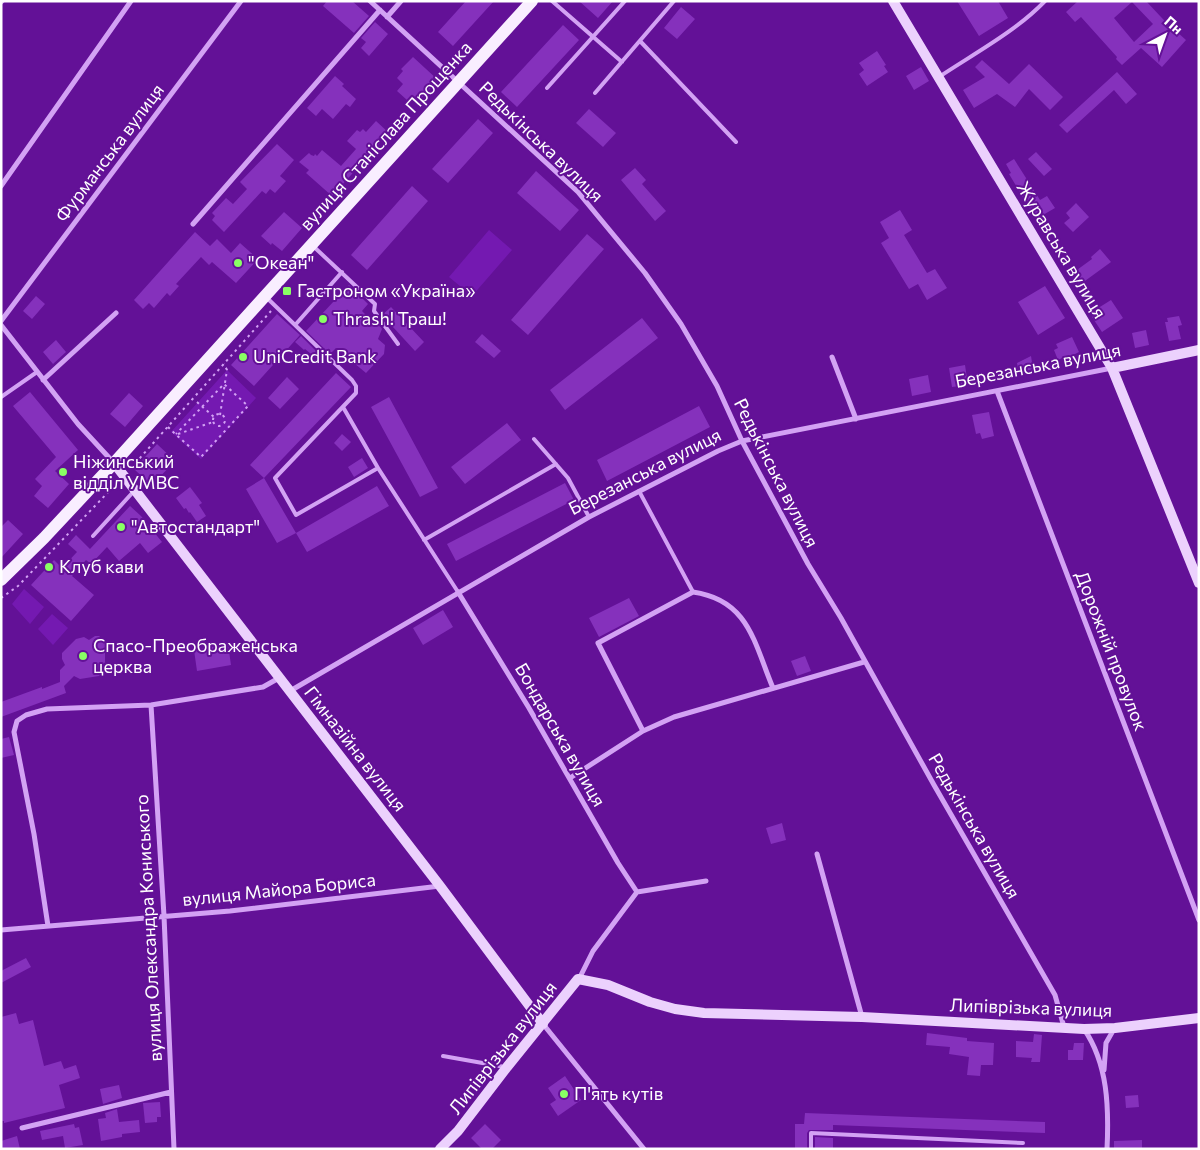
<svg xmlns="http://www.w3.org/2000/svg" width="1200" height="1150" font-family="Commissioner,sans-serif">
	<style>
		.green { fill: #7419b1 }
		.building { fill: #8531bc; fill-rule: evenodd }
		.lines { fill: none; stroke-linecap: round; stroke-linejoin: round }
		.path { stroke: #d3a2f4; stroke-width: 2; stroke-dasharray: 2.5 4; stroke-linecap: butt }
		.lane { stroke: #d3a2f4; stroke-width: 4 }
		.street { stroke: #d3a2f4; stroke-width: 5 }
		.secondary { stroke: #ecd1fd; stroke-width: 10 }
		.primary { stroke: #f9eeff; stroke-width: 12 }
		.poi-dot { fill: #89ff64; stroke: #631197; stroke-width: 2 }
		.labels { text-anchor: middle; stroke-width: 4; stroke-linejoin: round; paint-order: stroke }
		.street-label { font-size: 18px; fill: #fff; stroke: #631197 }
		.poi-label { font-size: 18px; fill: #fff; stroke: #631197; text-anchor: start }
	</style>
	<rect width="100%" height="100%" fill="#631197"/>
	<path class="green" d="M489 230 512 250 472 296 449 277Z
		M227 370 256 398 201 459 171 432Z
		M24 589 44 607 30 624 12 604Z
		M52 614 68 628 53 645 38 629Z"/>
	<path class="building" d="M327 1H352L369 16 354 33 323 6Z
		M466 1H494L453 46 438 32Z
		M579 1H613L598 18Z
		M957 1H998L1008 18 979 36Z
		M1078 1H1146L1176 33 1177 32 1186 40 1162 67 1141 48 1122 65 1116 59 1117 57 1081 17 1075 22 1066 12ZM1132 2 1153 24 1134 42 1114 18Z
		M681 7 695 19 677 39 664 28Z
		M375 22 388 34 369 56 361 48 366 42 361 38Z
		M563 25 579 40 517 107 501 92Z
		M877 51 886 65 884 66 888 72 867 86 859 74 864 70 859 63Z
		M413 57 438 80 416 104 409 98 407 100 397 91 403 84 397 78 403 71 401 69Z
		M982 60 1009 84 1029 64 1063 97 1050 110 1029 89 1015 107 997 94 974 108 963 90 985 77 975 67Z
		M921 67 929 81 914 90 906 76Z
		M1117 72 1137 94 1126 104 1114 90 1067 133 1059 125Z
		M335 76 344 84 342 86 356 99 350 107 346 104 333 119 322 109 316 116 307 108Z
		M589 109 616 133 603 147 576 123Z
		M478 119 493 133 448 183 432 169Z
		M376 121 389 133 332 196 306 173 309 170 299 162 309 153 311 155 314 156 315 154 317 156 322 150 341 166 356 149 347 141 357 130 360 132 363 129 366 132Z
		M277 144 294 160 280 176 286 181 275 193 270 189 266 194 262 191 224 232 212 220 215 216 212 213 226 198 233 204 247 189 240 182Z
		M1036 152 1052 169 1044 176 1028 159Z
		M1014 159 1040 200 1047 196 1055 208 1036 219 1009 174 1011 173 1006 164Z
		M635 168 646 180 642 184 666 211 655 221 621 180Z
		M536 171 579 210 560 231 517 193Z
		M412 186 428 201 367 270 351 255Z
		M1076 203 1089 217 1073 232 1064 223 1070 218 1066 213Z
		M900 210 912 230 904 235 927 273 935 269 947 288 927 300 918 284 909 289 881 243 889 238 880 222Z
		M284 212 302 228 282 251 272 243 271 245 261 236Z
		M195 232 210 246 217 239 231 253 240 243 258 259 236 283 212 262 209 265 201 257 176 284 179 286 170 296 167 293 154 308 149 303 143 309 134 300Z
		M587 234 604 249 528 335 511 320Z
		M1100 249 1111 262 1078 286 1070 275 1092 259 1091 257Z
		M349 285 368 304 362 311 374 323 376 321 382 329 378 339 385 345 384 354 366 373 336 348 330 354 306 331Z
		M1045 286 1065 318 1038 335 1018 302Z
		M36 296 45 304 32 319 23 311Z
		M1111 300 1123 318 1102 332 1092 317 1098 314 1095 310Z
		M391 307 424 342 415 351 382 315Z
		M277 314 300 335 254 386 231 365Z
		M1179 316 1182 325 1178 326 1181 339 1169 341 1165 322H1168L1167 318Z
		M642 318 658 338 565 410 550 390Z
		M1146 330 1149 345 1135 348 1132 333Z
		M482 334 501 351 494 358 475 342Z
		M301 336 325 360 322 363 305 349 304 350 295 342Z
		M1072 337 1079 352 1063 360 1062 358 1058 360 1054 350 1058 348 1056 344Z
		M56 340 66 352 53 364 43 352Z
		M1031 356 1033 369 1019 373 1017 363Z
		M965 365 968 385 952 387 949 368Z
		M336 373 351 387 264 478 250 465Z
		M928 375 931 392 912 396 909 379Z
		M287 377 299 389 280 409 268 398Z
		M30 392 78 450 55 471 69 484 48 508 34 496 42 486 35 479 56 457 13 406Z
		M129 393 143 406 125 427 110 414Z
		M389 397 438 488 420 497 371 407Z
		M699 406 710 427 607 481 597 460Z
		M989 412 994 436 982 439 980 433 976 434 972 415Z
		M507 423 521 440 465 484 451 467Z
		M342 434 351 442 342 451 334 443Z
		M157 444 175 461 153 484 151 482 150 484 134 469Z
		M362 458 368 468 354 477 348 467Z
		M264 478 296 533 277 543 246 489Z
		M565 483 574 500 456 561 447 544Z
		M377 486 389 506 307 552 296 533Z
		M190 487 202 503 199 505 206 516 197 522 190 512 189 513 186 508 184 509 176 498Z
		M130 506 141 516 162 542 148 553 140 543 119 561 107 547 91 564 86 560 72 576 94 595 71 621 31 585 54 560 62 568 77 552 68 544 76 535 90 549Z
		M8 520 23 534 1 558V527Z
		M629 598 639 616 599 637 589 618Z
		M443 610 453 627 423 645 413 628Z
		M95 636H99L105 641V662L102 667 104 671 99 676 80 679 74 676 64 686 66 693 1 717V702L42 687V689L60 682V670L65 665 62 659V653L76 639 84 637 89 640Z
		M228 644 231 665 197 671 194 650Z
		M805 656 811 671 797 676 791 661Z
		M9 737 14 755 1 758V739Z
		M782 823 786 840 771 844 766 828Z
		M26 958 31 967 1 983V971Z
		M16 1013 19 1024 33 1020 44 1066 61 1061 64 1069 76 1065 80 1078 59 1085 65 1108 4 1123V1121H1V1017Z
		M927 1033 967 1038V1041L994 1043 993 1065H981L980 1076 967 1075 969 1057 949 1054 950 1047 926 1045Z
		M1034 1034 1042 1035 1040 1062H1031L1032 1058 1016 1057V1041L1033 1042Z
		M1074 1043H1084L1083 1060H1068V1050H1073Z
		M565 1076 581 1100 558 1116 550 1104 556 1100 548 1088Z
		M119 1085 122 1098 103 1104 100 1089Z
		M1138 1095 1139 1107 1126 1108 1125 1096Z
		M160 1102 161 1117H157V1122L145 1123 143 1103Z
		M117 1109 119 1122 139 1120 140 1132 122 1134V1137L101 1141 98 1119 106 1118 105 1113Z
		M805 1113 1045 1122V1133L833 1125V1130H809L807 1133V1149H795V1124H804Z
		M74 1124 75 1128 79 1127 83 1145 65 1148 63 1136 42 1140 40 1131Z
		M485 1124 501 1140 492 1149H482L471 1138Z
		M17 1136 20 1149H1V1141Z
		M815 1137 833 1138V1149H815Z
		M1142 1140V1149H1114V1141Z"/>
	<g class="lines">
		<path class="path" d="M197 402 214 417
			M213 420a6 6 0 1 1 12 0a6 6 0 1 1-12 0Z
			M220 415 227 370 224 364
			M168 427 172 431 201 457 248 406 224 384 176 434
			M178 434 213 422
			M131 468 271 311
			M1 598 18 586 116 484"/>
		<path class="lane" d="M552 1 622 62
			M640 41 736 142
			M939 77C975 53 1015 32 1045 1
			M547 88 625 1
			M595 93 674 1
			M313 246 375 304 374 311 398 344
			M266 297 352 380 356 386V393L275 478 296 515 378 468
			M296 324 342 272
			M1 397 37 372
			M343 407 378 468 458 592
			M534 439 568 478 589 517
			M639 491 693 592
			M93 536 134 491
			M424 540 556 464
			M443 1056 505 1067
			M811 1149V1133L1023 1143"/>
		<path class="street" d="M370 1 578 192 645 273 681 324 717 386 742 441 808 564 841 618 934 785 1055 995 1064 1027
			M1 2 2 1
			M387 17 401 1
			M1 186 131 1
			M193 224 380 10
			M1 321 241 1
			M1 325 78 424 113 462
			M832 357 856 419
			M43 380 116 313
			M997 391 1199 920
			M458 592 529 708 618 863 637 892
			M290 691 589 517 718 451 742 441 1112 368
			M151 705 164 916 174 1149
			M643 731 598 643 693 592C749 600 754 643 773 688
			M570 778 643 731 674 717 864 662
			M817 854 862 1017
			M48 926 34 834 14 732 17 721 26 715 47 709 151 705 263 687 279 678
			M1 930 230 911 440 886
			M579 979 593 951 637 892 706 881
			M543 1024 644 1149
			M1084 1029C1108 1064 1109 1108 1107 1149
			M1104 1070 1106 1043 1114 1029
			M22 1128 171 1092"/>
		<path class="secondary" d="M893 1 1112 368 1199 583
			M1112 368 1199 350
			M114 463 440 886 543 1024
			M440 1149 458 1131 507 1067 578 979 608 985 650 1002 675 1009 704 1013 862 1017 1084 1029 1115 1028 1199 1018"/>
		<path class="primary" d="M1 580 44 538 114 463 532 1"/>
	</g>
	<g class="poi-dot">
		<circle cx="238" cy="263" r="5"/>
		<rect x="282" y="286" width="10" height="10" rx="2.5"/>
		<circle cx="323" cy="319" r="5"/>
		<circle cx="243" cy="357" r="5"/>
		<circle cx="63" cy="472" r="5"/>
		<circle cx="121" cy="527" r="5"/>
		<circle cx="49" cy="567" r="5"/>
		<circle cx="83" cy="656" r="5"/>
		<circle cx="564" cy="1094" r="5"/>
	</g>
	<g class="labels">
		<g class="street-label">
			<text transform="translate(386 136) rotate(-48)" y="6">вулиця Станіслава Прощенка</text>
			<text transform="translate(541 142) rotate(44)" y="6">Редькінська вулиця</text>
			<text transform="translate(110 153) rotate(-53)" y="6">Фурманська вулиця</text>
			<text transform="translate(1061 250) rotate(59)" y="6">Журавська вулиця</text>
			<text transform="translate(1038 366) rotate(-11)" y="6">Березанська вулиця</text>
			<text transform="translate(645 472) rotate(-27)" y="6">Березанська вулиця</text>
			<text transform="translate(776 473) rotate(63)" y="6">Редькінська вулиця</text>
			<text transform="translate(1111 651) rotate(69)" y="6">Дорожній провулок</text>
			<text transform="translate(560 735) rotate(60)" y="6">Бондарська вулиця</text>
			<text transform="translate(355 749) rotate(52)" y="6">Гімназійна вулиця</text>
			<text transform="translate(974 826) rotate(60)" y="6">Редькінська вулиця</text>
			<text transform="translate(279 890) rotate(-6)" y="6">вулиця Майора Бориса</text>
			<text transform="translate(149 928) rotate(-93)" y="6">вулиця Олександра Кониського</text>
			<text transform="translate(1031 1008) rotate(2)" y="6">Липіврізька вулиця</text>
			<text transform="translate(503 1048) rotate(-52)" y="6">Липіврізька вулиця</text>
		</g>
		<g class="poi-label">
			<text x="248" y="269">"Океан"</text>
			<text x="297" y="297">Гастроном «Україна»</text>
			<text x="333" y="325">Thrash! Траш!</text>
			<text x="253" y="363">UniCredit Bank</text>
			<text x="73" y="468">Ніжинський<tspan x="73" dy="21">відділ УМВС</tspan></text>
			<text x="131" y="533">"Автостандарт"</text>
			<text x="59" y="573">Клуб кави</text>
			<text x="93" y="652">Спасо-Преображенська<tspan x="93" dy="21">церква</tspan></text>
			<text x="574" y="1100">П'ять кутів</text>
		</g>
	</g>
	<rect width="1200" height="1150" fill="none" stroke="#ffffff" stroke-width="5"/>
	<g transform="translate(1165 35) rotate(41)" stroke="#631197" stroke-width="4" paint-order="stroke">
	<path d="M0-4L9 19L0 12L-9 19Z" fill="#ffffff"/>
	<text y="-8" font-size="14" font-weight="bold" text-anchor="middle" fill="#ffffff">Пн</text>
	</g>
</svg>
